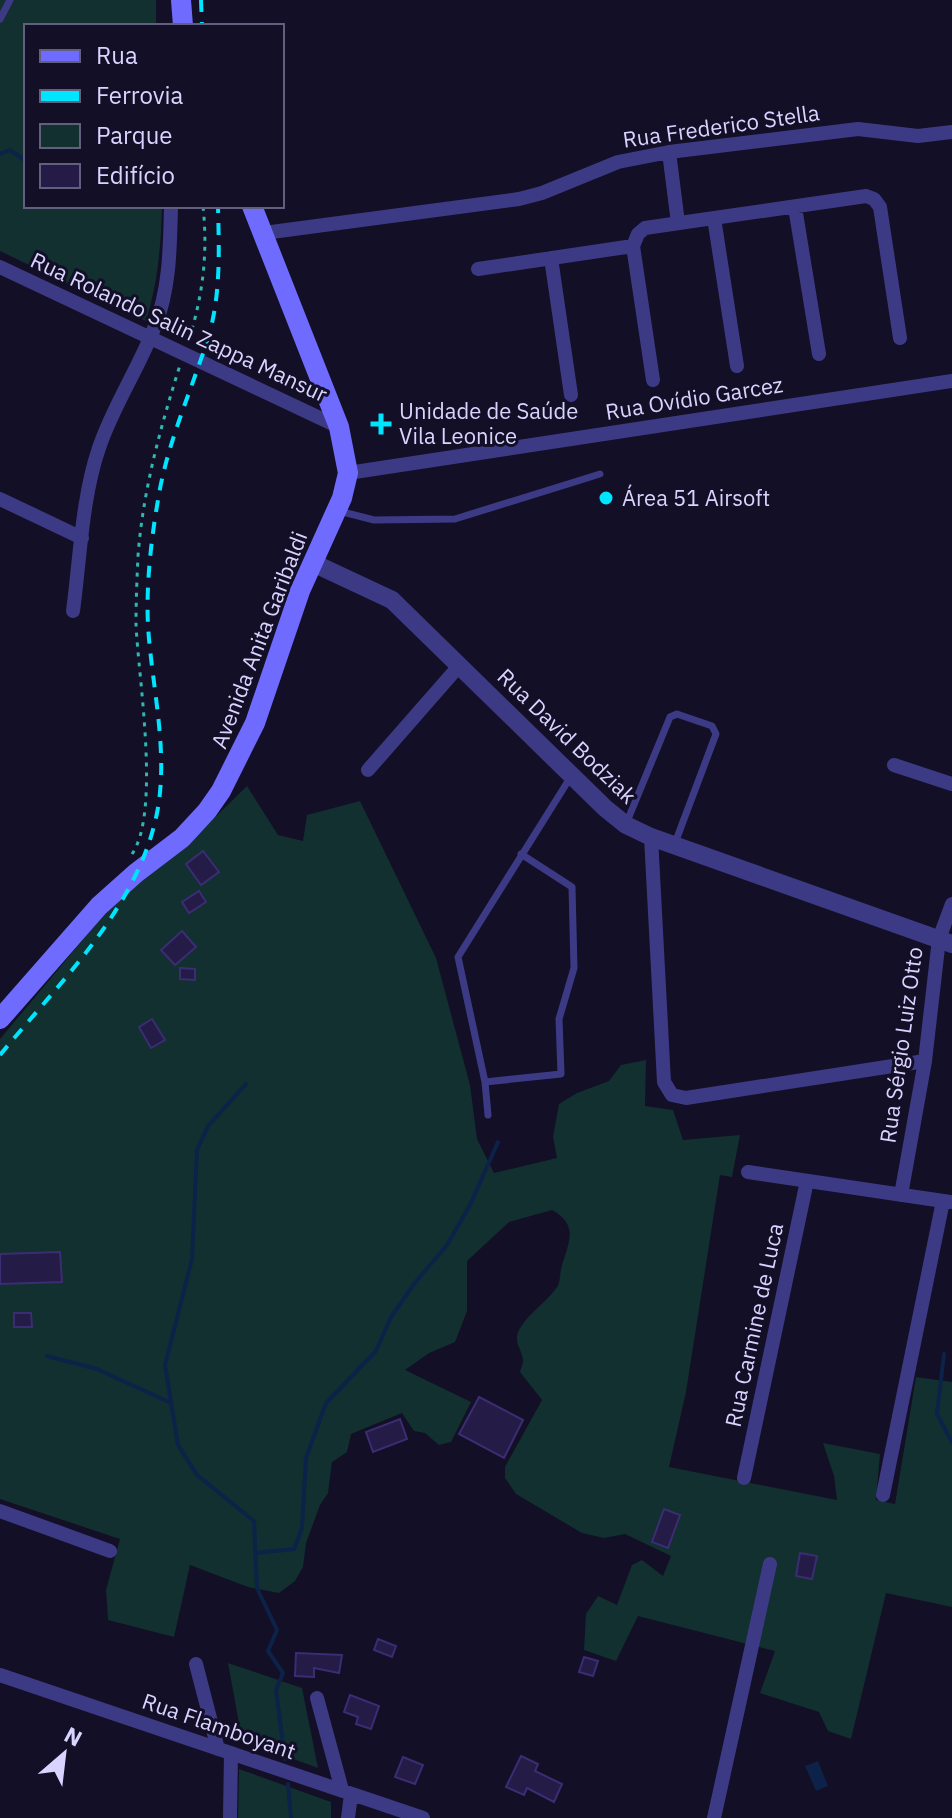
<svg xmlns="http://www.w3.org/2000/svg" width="952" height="1818" font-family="'IBM Plex Sans',sans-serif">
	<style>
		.green { fill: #12302f }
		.water { fill: #0c2248 }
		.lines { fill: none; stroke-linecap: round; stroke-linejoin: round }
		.stream { stroke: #0c2248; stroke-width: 4 }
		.building { fill: #241b47; stroke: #3b2d73; stroke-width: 2 }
		.path { stroke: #2fb8b0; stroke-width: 3; stroke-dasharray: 4 6; stroke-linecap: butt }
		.service { stroke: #3d3a85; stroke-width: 7 }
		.minor { stroke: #3d3a85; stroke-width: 14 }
		.tertiary { stroke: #3d3a85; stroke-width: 18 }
		.secondary { stroke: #6f6bff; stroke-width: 20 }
		.rail { stroke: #00e5ff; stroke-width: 4; stroke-dasharray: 12 10; stroke-linecap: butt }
		.poi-dot { fill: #00e5ff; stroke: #130f26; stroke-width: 3 }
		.labels { text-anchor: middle; stroke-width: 6; stroke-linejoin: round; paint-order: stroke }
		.street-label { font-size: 22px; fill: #d9d4ff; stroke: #130f26 }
		.poi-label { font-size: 22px; fill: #d9d4ff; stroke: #130f26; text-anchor: start }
	</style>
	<rect width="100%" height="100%" fill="#130f26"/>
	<path class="green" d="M0 0H156V26H26V206H162C161 246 158 282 146 321L0 251Z
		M247 786 278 835 303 841 307 815 360 801 436 958 470 1085 477 1139 494 1173 557 1158 553 1137 559 1104 577 1093 609 1081 621 1065 646 1060 645 1106 673 1110 683 1140 740 1135 732 1177 720 1175 686 1392 669 1467 837 1500 834 1476 823 1443 880 1454 876 1500 895 1504 916 1377 952 1382V1607L886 1593 851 1739 828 1731 819 1712 760 1693 775 1651 638 1616 616 1661 584 1650 586 1614 598 1596 617 1605 632 1565 642 1560 663 1576 671 1556 625 1534 604 1538 582 1533 516 1494 505 1478V1467L542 1400 520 1372C521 1368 523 1364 523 1360 522 1349 513 1343 519 1330 528 1313 546 1303 557 1287 560 1283 560 1275 561 1269 567 1245 581 1226 552 1210L509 1222 467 1261V1311L455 1342 429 1353 405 1370 471 1402 451 1442 439 1445 425 1433 414 1431 402 1413 351 1434 347 1452 332 1462 328 1493 320 1505 306 1543 303 1567 295 1581 279 1593 248 1587 190 1565 174 1637 108 1620 106 1590 120 1539 0 1499V1039L107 911 204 828Z
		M228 1663 302 1688 318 1768 242 1740Z
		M239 1769 331 1802V1818H238Z"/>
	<path class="water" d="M818 1761 828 1786 816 1791 805 1766Z"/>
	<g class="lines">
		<path class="stream" d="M0 154 10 150 26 161
			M246 1084 208 1126 197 1150 192 1259 165 1365 178 1445 197 1475 254 1521 257 1588 277 1630 268 1651 283 1673 276 1690 285 1759
			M944 1354 937 1414 952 1442
			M47 1356 97 1369 171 1403
			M255 1553 294 1549 302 1528 306 1458 326 1403 376 1351 391 1317 414 1284 447 1245 470 1205 498 1142
			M288 1784 291 1818"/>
	</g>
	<path class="building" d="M203 851 219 872 201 885 186 864Z
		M199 891 206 902 189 913 182 902Z
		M182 931 196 947 175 965 161 950Z
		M180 968 195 969V980L180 979Z
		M152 1019 165 1040 151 1048 139 1027Z
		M60 1252 62 1282 0 1284V1254Z
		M14 1313H31L32 1327H14Z
		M479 1397 523 1420 504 1458 459 1434Z
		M400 1419 407 1439 373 1452 366 1432Z
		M664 1509 680 1515 668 1548 652 1542Z
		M800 1553 817 1556 812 1579 796 1576Z
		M378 1639 396 1646 392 1657 374 1650Z
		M296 1653 342 1655 339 1673 314 1668V1677L295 1676Z
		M584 1657 598 1661 593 1676 579 1672Z
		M350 1695 379 1706 371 1729 356 1724 358 1717 344 1712Z
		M521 1756 538 1764 535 1771 562 1784 554 1802 527 1788 524 1795 506 1787Z
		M403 1757 423 1765 415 1784 395 1777Z"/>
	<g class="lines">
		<path class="path" d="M189 339C203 295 208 253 203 206
			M132 854C161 812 138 676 136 624 136 601 137 578 138 556 143 490 160 429 180 365"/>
		<path class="service" d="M0 19 10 0
			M339 511 374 520 455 519 600 474
			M626 824 670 717 677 714 712 726 716 734 675 843
			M485 1082 561 1074 559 1019 574 968 572 887 521 854
			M488 1115 485 1082 458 957 570 778"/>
		<path class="minor" d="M669 152 678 223
			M795 207 819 354
			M714 218 737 366
			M264 233 519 199 542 193 618 162 669 152 858 129 918 136 952 132
			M633 246 653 380
			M551 258 571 395
			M0 267 339 427
			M478 269 633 246 638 234 645 228 866 196 874 199 880 207 900 338
			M348 473 952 381
			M0 499 82 538
			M73 611C80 559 82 497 99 448 113 406 139 368 155 326 170 288 170 247 171 206
			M894 765 952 784
			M368 770 459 666
			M651 837 664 1082 672 1095 686 1098 925 1061
			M748 1172 950 1202
			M901 1195 925 1061 939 939 952 904
			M744 1478 807 1181
			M883 1495 943 1201
			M0 1511 110 1551
			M196 1664 218 1749
			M0 1675 423 1818
			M317 1698 342 1790
			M230 1818 231 1753
			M348 1818 351 1794
			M714 1818 770 1564"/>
		<path class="tertiary" d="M313 563 392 600 605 808 626 825 651 837 952 944"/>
		<path class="secondary" d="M181 0 183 26
			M0 1019 99 906 136 873 182 838 207 811 221 791 255 723 300 591 342 498 348 473 339 427 252 206"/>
		<path class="rail" d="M201 0 202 26
			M0 1055C59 983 138 908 157 813 169 752 152 688 148 626 146 585 151 540 158 500 167 443 191 392 208 338 221 296 219 250 218 206"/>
	</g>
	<g class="poi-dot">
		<path d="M377 412h8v8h8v8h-8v8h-8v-8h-8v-8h8z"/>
		<circle cx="606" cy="498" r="8"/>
	</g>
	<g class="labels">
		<g class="street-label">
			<text transform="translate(721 126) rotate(-8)" y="8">Rua Frederico Stella</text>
			<text transform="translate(179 327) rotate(25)" y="8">Rua Rolando Salin Zappa Mansur</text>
			<text transform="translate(694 398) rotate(-9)" y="8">Rua Ovídio Garcez</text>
			<text transform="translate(259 640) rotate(-69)" y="8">Avenida Anita Garibaldi</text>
			<text transform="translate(567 736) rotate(44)" y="8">Rua David Bodziak</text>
			<text transform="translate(901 1045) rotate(-82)" y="8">Rua Sérgio Luiz Otto</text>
			<text transform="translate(754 1325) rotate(-78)" y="8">Rua Carmine de Luca</text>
			<text transform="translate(219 1726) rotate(19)" y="8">Rua Flamboyant</text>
		</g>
		<g class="poi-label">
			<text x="399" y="419">Unidade de Saúde<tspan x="399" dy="25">Vila Leonice</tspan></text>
			<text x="622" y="506">Área 51 Airsoft</text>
		</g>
	</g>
	<rect x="24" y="24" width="260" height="184" fill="#130f26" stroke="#625e7d" stroke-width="2"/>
	<rect x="40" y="50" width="40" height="12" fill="#6f6bff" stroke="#625e7d" stroke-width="2"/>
	<text x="96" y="64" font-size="24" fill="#d9d4ff">Rua</text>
	<rect x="40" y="90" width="40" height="12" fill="#00e5ff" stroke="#625e7d" stroke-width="2"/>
	<text x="96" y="104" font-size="24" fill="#d9d4ff">Ferrovia</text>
	<rect x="40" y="124" width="40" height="24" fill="#12302f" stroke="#625e7d" stroke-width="2"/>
	<text x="96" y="144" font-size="24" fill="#d9d4ff">Parque</text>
	<rect x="40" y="164" width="40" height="24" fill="#241b47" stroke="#625e7d" stroke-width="2"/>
	<text x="96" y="184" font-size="24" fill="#d9d4ff">Edifício</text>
	<g transform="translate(64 1754) rotate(28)" stroke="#130f26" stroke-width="6" paint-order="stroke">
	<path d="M0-6L14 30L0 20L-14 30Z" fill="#d9d4ff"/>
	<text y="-12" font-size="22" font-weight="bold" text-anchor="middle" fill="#d9d4ff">N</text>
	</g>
</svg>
